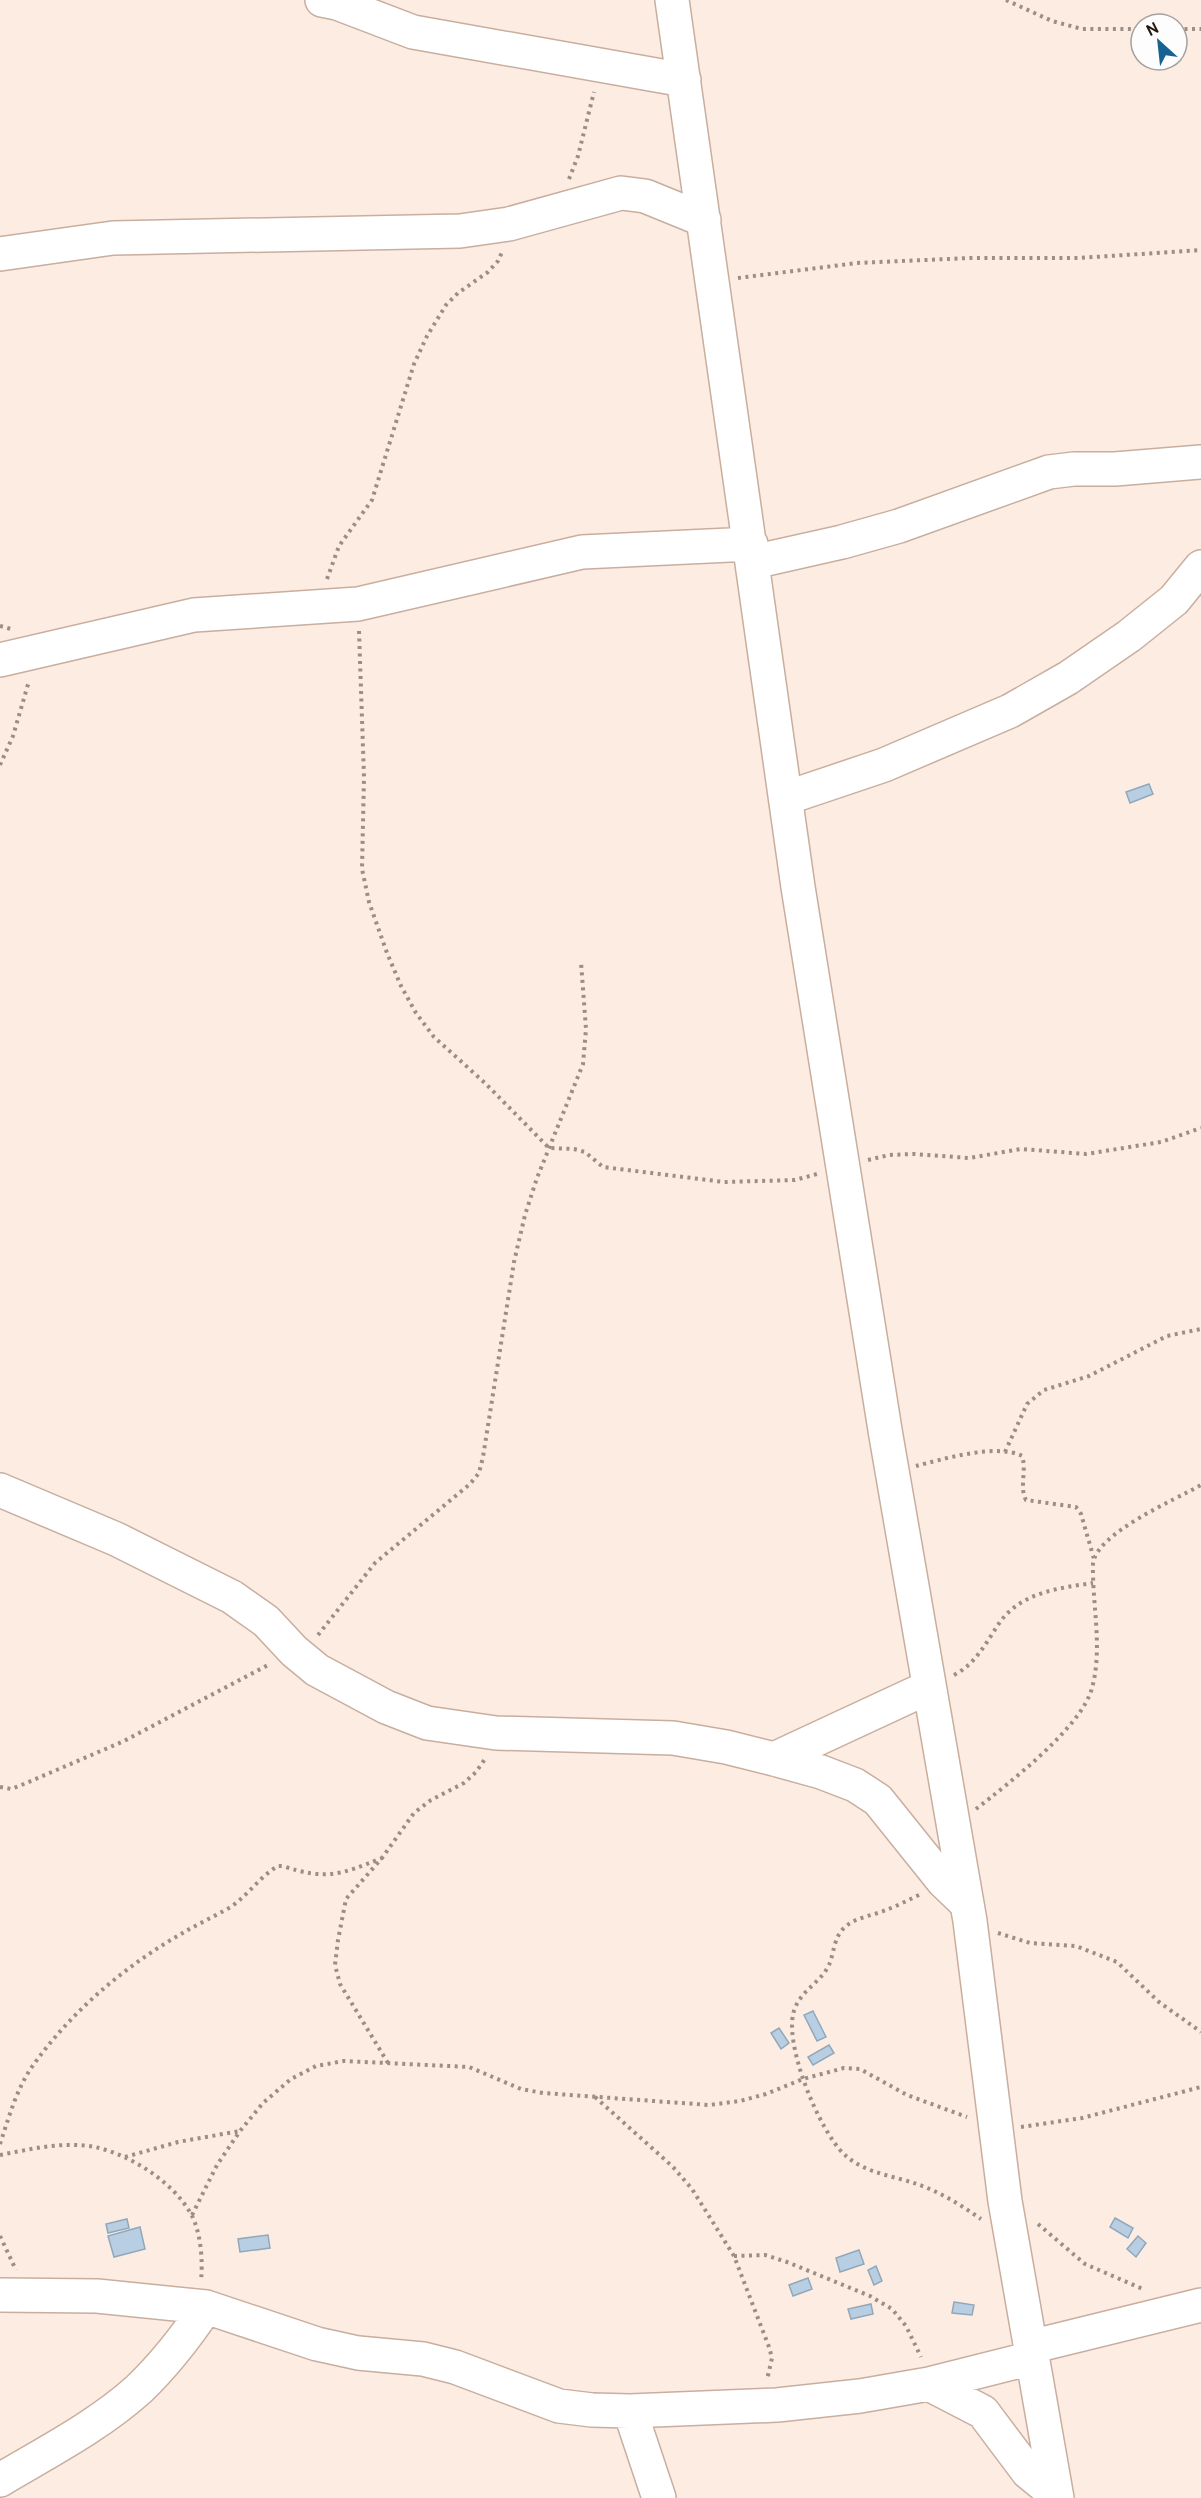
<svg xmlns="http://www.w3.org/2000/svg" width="1201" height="2498" font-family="Overpass,sans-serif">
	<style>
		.building { fill: #b8cfe3; stroke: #91a7ba; stroke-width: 1.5 }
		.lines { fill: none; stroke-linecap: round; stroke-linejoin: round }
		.minor-casing { stroke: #c8ae9f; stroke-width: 36 }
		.path { stroke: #9b8e85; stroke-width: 4; stroke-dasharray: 3 4.5; stroke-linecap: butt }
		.minor { stroke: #fff; stroke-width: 33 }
	</style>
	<rect width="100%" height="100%" fill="#fdece2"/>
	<path class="building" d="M1149 784 1153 794 1130 803 1126 792Z
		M813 2011 826 2037 817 2041 804 2015Z
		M779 2028 789 2043 781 2049 771 2033Z
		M829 2045 834 2053 813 2065 808 2057Z
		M1115 2218 1133 2228 1128 2238 1110 2227Z
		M127 2219 129 2228 108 2233 106 2224Z
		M140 2227 145 2249 114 2257 108 2236Z
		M268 2235 270 2248 240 2252 238 2239Z
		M1138 2236 1146 2243 1136 2257 1127 2249Z
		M859 2250 864 2264 840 2272 836 2258Z
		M876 2266 882 2281 874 2285 868 2270Z
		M808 2278 812 2289 793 2296 789 2285Z
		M954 2302 974 2305 972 2315 952 2313Z
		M871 2304 873 2314 851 2319 848 2309Z"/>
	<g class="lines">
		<defs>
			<path id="minor" d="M322 0 337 3 413 32 684 80
				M672 0 798 887 886 1436 970 1921 1005 2201 1057 2498
				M0 254 113 238 460 231 509 224 621 193 645 196 704 220
				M753 562 842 542 899 526 1049 472 1074 469H1115L1201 462
				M0 660 194 615 358 604 582 552 751 544
				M786 798 884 765 1010 711 1068 678 1129 636 1174 600 1201 567
				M0 1490 116 1539 232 1597 266 1621 294 1651 317 1670 386 1707 427 1723 496 1733 673 1738 726 1747 774 1759 821 1772 855 1785 878 1800 943 1881 967 1904
				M774 1759 929 1687
				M0 2295 97 2296 206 2307 317 2344 358 2353 423 2359 455 2367 559 2406 592 2410 630 2411 777 2405 860 2396 929 2384 1032 2358
				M1030 2347 1201 2305
				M929 2384 983 2412 1028 2472 1056 2495
				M630 2411 659 2498
				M0 2480C47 2452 98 2426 139 2389 165 2364 186 2337 206 2307"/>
		</defs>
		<use href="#minor" class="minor-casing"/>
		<path class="path" d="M1006 0 1052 21 1082 29H1141
			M1177 29H1201
			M569 179 578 156 594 92
			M738 278 857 263 970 258H1079L1201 250
			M327 579 339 546 372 500 414 364 427 336 446 305 458 293 488 272 498 261 502 252
			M0 626 11 629
			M359 631 364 777 362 869 369 902 387 953 401 986 416 1013 434 1037 485 1083 549 1148 574 1149 585 1152 603 1167 724 1182 795 1180 817 1174
			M0 765 13 736 29 681
			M868 1160 889 1155 914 1154 969 1158 1021 1149 1086 1154 1161 1142 1201 1128
			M1005 1452 1027 1404 1044 1390 1089 1376 1167 1336 1201 1329
			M916 1466C943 1459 997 1443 1022 1456 1027 1470 1019 1487 1026 1500L1076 1507 1081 1514 1094 1559
			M318 1635 375 1563 470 1484 479 1473 483 1457 514 1262 525 1215 537 1178 583 1064 586 1029 581 962
			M954 1675C976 1664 987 1641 1000 1622 1022 1592 1059 1588 1093 1583
			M0 1787 11 1789 24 1784 124 1741 270 1664
			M976 1809C1008 1784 1082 1727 1092 1688 1103 1648 1092 1604 1093 1564 1096 1533 1175 1500 1201 1485
			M919 1895C908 1900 897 1906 886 1910 872 1916 855 1917 844 1928 834 1937 834 1953 829 1965 821 1982 802 1990 795 2008 781 2040 820 2133 845 2155 864 2173 894 2176 917 2184 940 2192 961 2205 981 2219
			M998 1933 1030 1943 1076 1946 1117 1962 1159 2002 1201 2032
			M388 2063 340 1984 335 1965 338 1940 346 1899 382 1858 414 1813 431 1800 464 1783 476 1772 485 1759
			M595 2097 673 2167 692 2189 734 2256 769 2347 772 2358 767 2380
			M1021 2127 1082 2118 1201 2087
			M0 2144C9 2117 17 2087 34 2064 72 2011 125 1966 181 1934 196 1925 213 1917 229 1908 247 1897 259 1877 278 1866H283C326 1881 342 1874 382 1858
			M0 2155C31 2149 64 2141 95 2147 131 2155 173 2182 191 2214 201 2232 203 2261 201 2281
			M125 2157 178 2142 240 2131
			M192 2215 217 2165 240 2131 263 2103 291 2079 316 2066 344 2061 469 2067 521 2089 543 2093 709 2105 740 2101 766 2094 803 2079 844 2068 860 2069 907 2095 967 2117
			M1038 2224 1085 2264 1145 2290
			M0 2236 16 2270
			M734 2256 765 2255 787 2262 870 2296 892 2309 906 2326 921 2357"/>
		<use href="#minor" class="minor"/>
	</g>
	<g transform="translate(1159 42) rotate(333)"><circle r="28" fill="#fdfdfd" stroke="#a4a19e" stroke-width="1.5"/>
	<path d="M0-4.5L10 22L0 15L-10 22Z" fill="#176295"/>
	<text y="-9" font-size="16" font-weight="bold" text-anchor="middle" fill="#1f1610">N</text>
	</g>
</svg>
